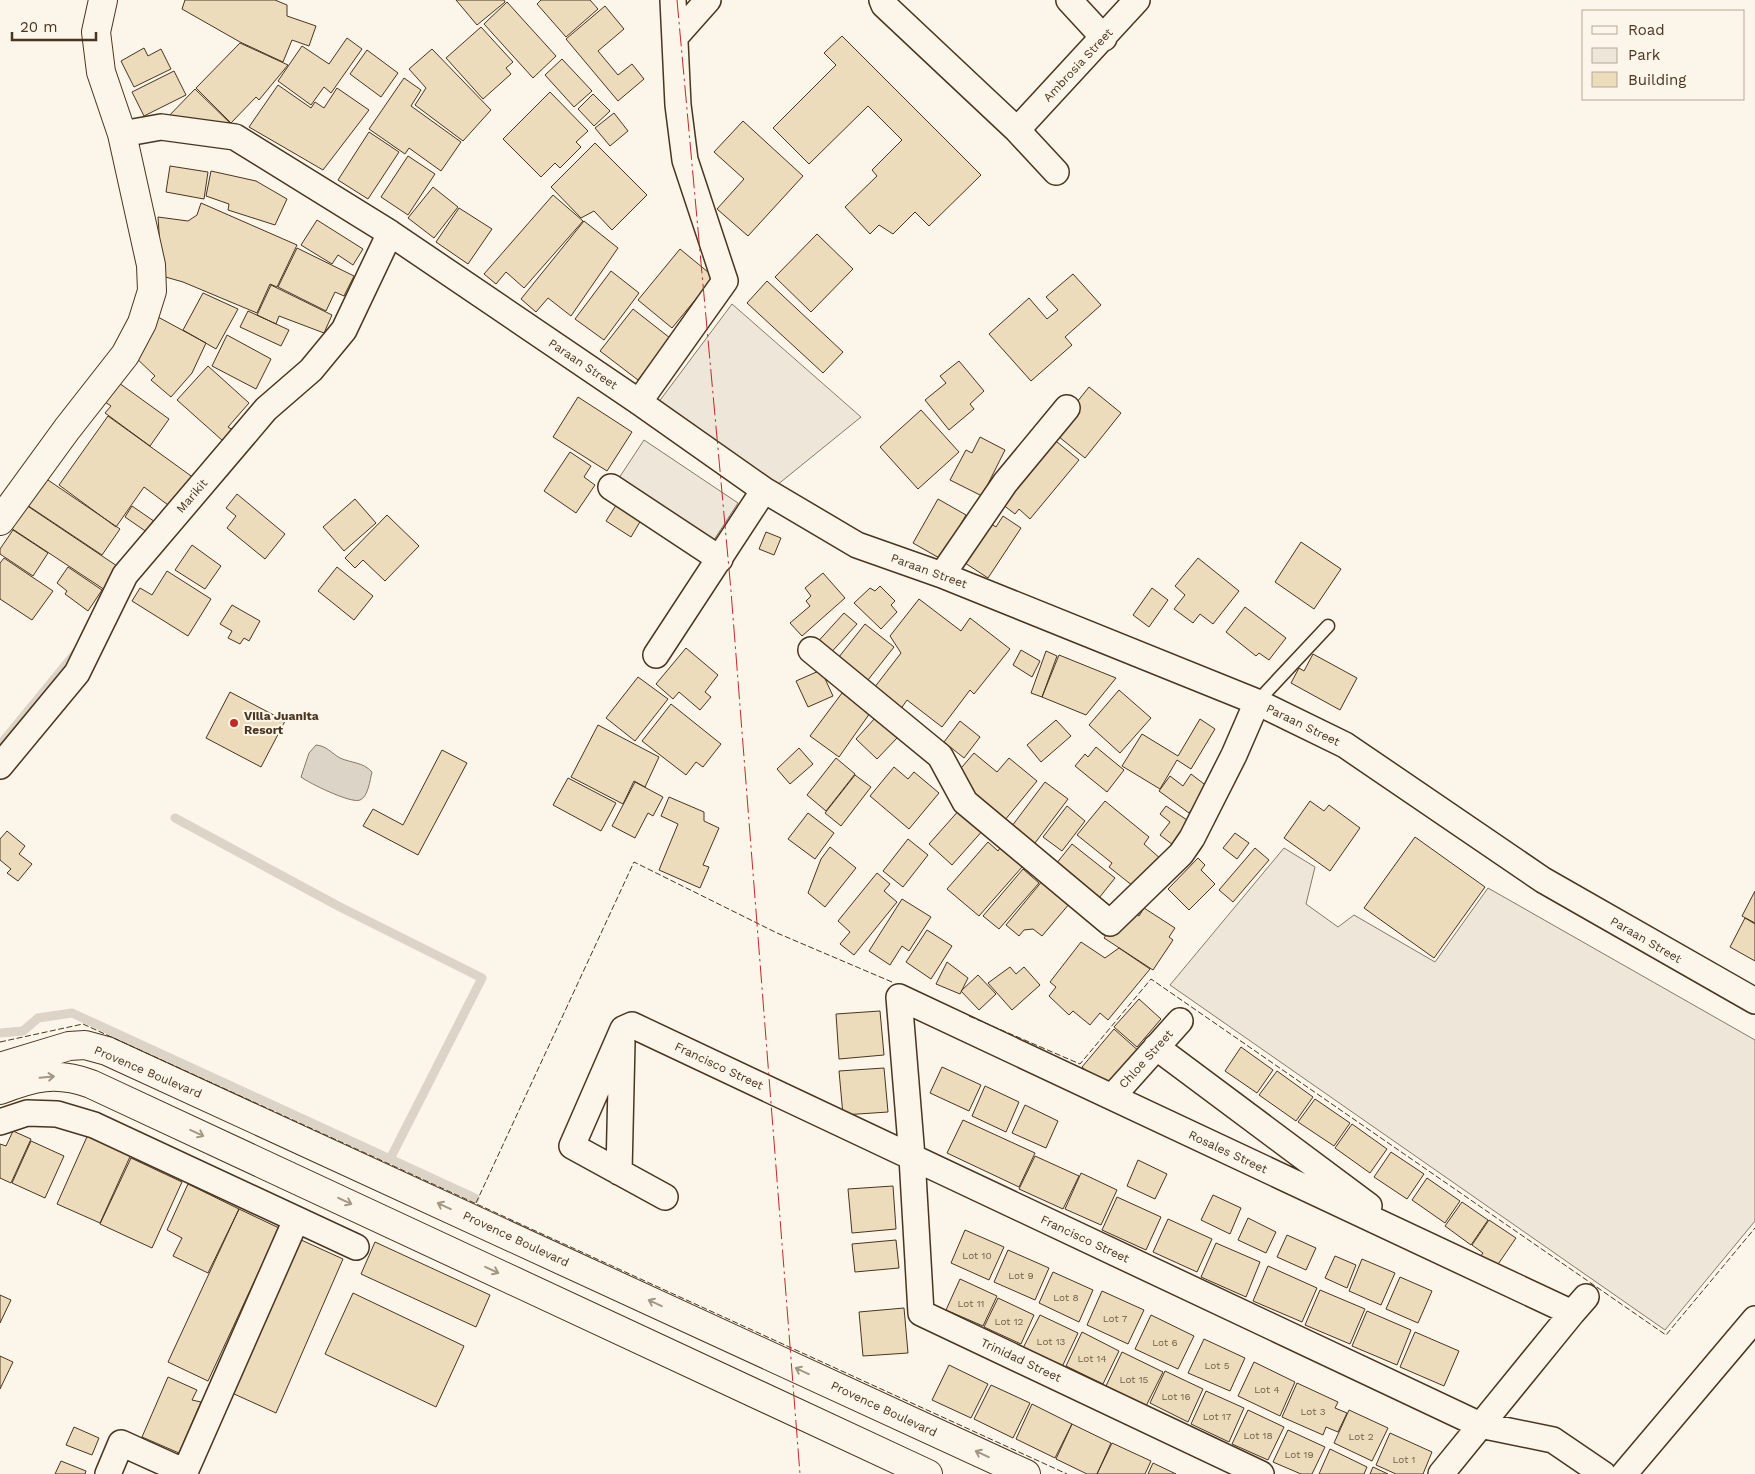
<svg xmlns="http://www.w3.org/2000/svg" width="1755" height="1474" font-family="'Work Sans',sans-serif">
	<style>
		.green { fill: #ede6d9; stroke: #887966 }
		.water { fill: #dcd4c6; stroke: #887966 }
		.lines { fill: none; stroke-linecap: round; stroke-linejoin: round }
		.stream { stroke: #dcd4c6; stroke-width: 9 }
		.building { fill: #ecdcbc; stroke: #4a3520 }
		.service-casing { stroke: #4a3520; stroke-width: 15 }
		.minor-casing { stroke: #4a3520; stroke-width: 28 }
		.tertiary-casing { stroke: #4a3520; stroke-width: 30 }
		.service { stroke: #fbf6e9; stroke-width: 12 }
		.minor { stroke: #fbf6e9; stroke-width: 25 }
		.tertiary { stroke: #fbf6e9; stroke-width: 28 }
		.fence { stroke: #4a3520; stroke-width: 1; stroke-dasharray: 6 2.5; stroke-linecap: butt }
		.power { stroke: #c62828; stroke-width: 1; stroke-dasharray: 18 4 2.5 4; stroke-linecap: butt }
		.oneway { stroke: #a29684 }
		.poi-dot { fill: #c62828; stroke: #fbf6e9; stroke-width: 2 }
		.labels { text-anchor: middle; stroke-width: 4; stroke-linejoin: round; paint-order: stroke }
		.number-label { font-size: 10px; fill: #725f47 }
		.street-label { font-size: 12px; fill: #4a3520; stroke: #fbf6e9 }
		.poi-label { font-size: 12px; font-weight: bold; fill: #4a3520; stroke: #fbf6e9; text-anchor: start }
	</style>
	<rect width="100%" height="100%" fill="#fbf6e9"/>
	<path class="green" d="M732 304 861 417 766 494 652 411Z
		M644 440 738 503 712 543 617 481Z
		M1284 848 1315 867 1306 904 1338 927 1354 915 1435 962 1488 888 1755 1040V1221L1665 1330 1170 985Z"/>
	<path class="water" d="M316 745C327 746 331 753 340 758 351 763 363 762 372 772 370 780 368 797 360 800 351 804 309 783 301 777L309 753Z"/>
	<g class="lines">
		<path class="stream" d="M0 745 77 651
			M175 818 340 907 482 978 390 1159
			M0 1033 23 1031 38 1018 72 1013 475 1198"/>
	</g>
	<path class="building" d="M185 0H275L287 5V16L316 26 309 46 292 40 283 62 240 42 182 9Z
		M456 0H504L505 2 477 25Z
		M541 0H590L598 9 566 37 537 4Z
		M507 2 556 56 533 78 484 24Z
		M605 6 624 29 598 51 618 75 632 64 644 79 618 101 566 39Z
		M481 27 513 62 506 68 511 74 483 99 446 58Z
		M842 36 981 175 929 226 915 212 893 234 879 225 870 234 845 207 877 176 872 170 902 140 868 106 809 164 773 128 836 65 824 53Z
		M347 38 362 49 331 93 324 87 311 105 278 81 302 46 329 64Z
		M240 43 288 65 259 100 256 97 231 123 196 88Z
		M144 48 148 56 161 49 171 69 134 87 121 61Z
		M432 49 491 110 463 141 415 105 426 88 409 69Z
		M367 50 398 73 381 97 350 74Z
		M562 59 592 91 574 107 545 75Z
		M174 71 186 95 144 116 132 92Z
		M404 78 421 90 411 106 461 142 441 171 409 148 405 154 369 129Z
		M278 85 311 108 315 102 324 108 337 88 369 110 323 170 249 127Z
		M195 89 232 125 164 121Z
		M550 92 588 131 576 142 581 147 560 168 555 163 541 177 503 139Z
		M593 94 610 111 594 126 578 109Z
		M614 113 628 131 610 146 595 128Z
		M743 121 803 176 748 236 717 209 744 179 714 152Z
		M369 132 399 152 368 199 338 180Z
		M595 143 647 195 612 230 594 211 581 218 551 187Z
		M408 156 435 174 408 215 381 197Z
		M170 166 208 172 204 199 166 192Z
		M211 171 256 181 287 199 275 225 228 210 229 204 206 196Z
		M433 187 458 207 434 238 408 218Z
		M553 195 583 221 524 288 506 272 496 284 484 274Z
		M201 203 297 245 277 287 270 284 257 313 183 282 162 276 158 217 188 221 197 215Z
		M459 208 492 229 468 264 436 242Z
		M317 220 363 249 353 265 338 255 332 264 301 245Z
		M584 221 618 248 571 316 548 298 536 312 521 299Z
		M817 234 853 269 811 312 775 277Z
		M297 248 354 276 344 296 335 292 326 311 278 287Z
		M680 249 714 277 672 328 638 300Z
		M611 271 639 293 604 340 575 319Z
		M1073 274 1101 305 1065 337 1072 345 1031 381 989 334 1029 298 1047 319 1058 310 1046 297Z
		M767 281 843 352 823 373 747 303Z
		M271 285 332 315 324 333 279 316 276 324 257 315Z
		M203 293 238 309 216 349 183 330Z
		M633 309 670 338 638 380 600 351Z
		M248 311 289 330 281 346 240 327Z
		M158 317 206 343 192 373 171 397 151 380 155 376 131 353Z
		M227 335 271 359 256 389 212 366Z
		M959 361 984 391 970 404 974 409 949 430 925 400 946 383 940 376Z
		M208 366 249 403 228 427 233 430 223 441 177 400Z
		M119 383 169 419 150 446 105 413 111 406 105 402Z
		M1089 387 1121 413 1085 458 1053 432Z
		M578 397 632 432 607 471 553 437Z
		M921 410 959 452 918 489 880 447Z
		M108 416 198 481 176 511 144 487 116 527 59 485Z
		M980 437 1005 450 982 496 950 480 966 450 972 453Z
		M1051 437 1079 460 1030 519 1019 509 1015 514 998 501Z
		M570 452 591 466 584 477 595 485 576 513 544 491Z
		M45 478 120 529 102 555 27 505Z
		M237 494 285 534 265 559 227 528 236 516 226 508Z
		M355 499 376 523 344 551 323 527Z
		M620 499 644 515 631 537 606 521Z
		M938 499 966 515 941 559 913 543Z
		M23 503 123 570 108 592 8 526Z
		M132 506 161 526 154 537 125 517Z
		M387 515 419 546 385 581 363 560 355 568 345 558Z
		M1003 516 1021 528 988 578 962 561 988 522 996 527Z
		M13 530 48 553 33 576 0 554V549Z
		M766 532 781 538 774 555 759 549Z
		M1301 542 1341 569 1314 609 1275 582Z
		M192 545 221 566 205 589 175 570Z
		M4 558 53 591 32 620 0 599V563Z
		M1198 558 1239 591 1213 624 1200 614 1193 623 1174 609 1185 595 1175 586Z
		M68 567 102 590 88 611 65 594 67 591 57 583Z
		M337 567 373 596 354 620 318 591Z
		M167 571 211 599 188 636 132 601 140 588 152 595Z
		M823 573 845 598 802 636 790 623 810 606 806 601 811 596 805 588Z
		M880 586 895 601 891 605 897 612 881 629 854 603 870 588 875 591Z
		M1152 588 1168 600 1149 627 1133 615Z
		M919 599 961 631 970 618 1010 649 974 694 970 690 942 727 907 700 898 713 871 692 901 653 890 636Z
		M232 605 260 621 249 641 244 638 240 644 228 638 232 631 220 624Z
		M1245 607 1286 638 1269 660 1259 653 1256 656 1226 632Z
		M844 613 857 624 827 657 814 646Z
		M865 624 894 647 864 685 835 662Z
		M686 648 718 675 705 692 711 697 700 710 679 692 673 699 656 684Z
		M1021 650 1040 661 1032 677 1013 665Z
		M1046 651 1057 656 1042 697 1031 693Z
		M1313 654 1357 678 1340 710 1291 683 1299 668 1304 671Z
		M1059 655 1116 678 1086 715 1042 697Z
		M821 670 833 696 808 707 796 681Z
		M638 677 668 699 635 741 606 718Z
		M1119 690 1151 718 1120 753 1089 725Z
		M230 692 285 721 261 767 206 738Z
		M842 693 870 713 839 757 810 736Z
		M671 704 721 744 703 767 696 762 686 775 642 741Z
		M876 717 897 738 877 759 856 739Z
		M1200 719 1215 729 1191 769 1177 760 1160 789 1122 766 1142 734 1178 756Z
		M1056 720 1071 736 1041 762 1027 745Z
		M960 721 980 737 964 758 944 742Z
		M598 725 659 757 645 787 634 781 623 804 571 777Z
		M1096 747 1124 770 1107 792 1075 766 1085 754 1088 757Z
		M799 748 813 764 790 784 777 769Z
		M442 750 467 763 418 855 363 826 373 809 403 825Z
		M974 753 997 772 1009 758 1037 781 1000 826 966 797 973 788 956 774Z
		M836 758 855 774 826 811 807 795Z
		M894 767 908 779 914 772 939 793 909 829 870 796Z
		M1191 774 1208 787 1189 813 1159 791 1170 776 1183 786Z
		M855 775 871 787 841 826 825 813Z
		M568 778 616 803 601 831 553 805Z
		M635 782 663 797 653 816 648 813 635 838 612 826Z
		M1045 782 1068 799 1032 847 1009 830Z
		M1205 796 1173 845 1160 835 1170 822 1160 814 1166 806 1187 820Z
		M669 797 704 812V821L719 828 703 865 709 867 700 888 659 870 678 824 661 816Z
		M1105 801 1149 837 1144 844 1162 860 1150 874 1146 870 1133 886 1109 867 1112 863 1077 835Z
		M1310 801 1324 811 1329 805 1360 828 1330 871 1284 838Z
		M1067 806 1085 821 1062 851 1043 837Z
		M961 808 984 829 952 865 929 844Z
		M808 813 834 833 815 859 788 839Z
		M7 831 25 846 19 854 32 864 18 881 7 873 11 869 0 860V839Z
		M1235 833 1249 843 1237 859 1223 848Z
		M1415 837 1485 887 1434 958 1364 908Z
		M908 839 928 855 903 887 883 871Z
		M988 842 998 851 1000 848 1022 867 979 916 947 889Z
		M1072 844 1115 878 1095 903 1052 869Z
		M830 847 856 868 825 907 808 893 821 859Z
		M1255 848 1269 860 1233 902 1219 890Z
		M1198 858 1205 865 1201 870 1215 884 1189 910 1168 889Z
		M1023 869 1039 883 999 929 983 916Z
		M877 873 890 884 884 891 897 902 854 955 840 944 850 932 838 921Z
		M1043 880 1070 903 1042 936 1033 929 1024 930 1019 936 1006 925Z
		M1755 891V923L1742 916Z
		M902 899 931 917 909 951 902 946 890 965 869 951Z
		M1144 908 1175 928 1169 937 1173 940 1153 970 1104 938 1116 920 1126 926 1135 913 1139 916Z
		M1745 918 1755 924V961L1730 947Z
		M927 930 952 946 931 979 906 962Z
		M1081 942 1105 958 1119 948 1150 969 1108 1020 1100 1013 1090 1025 1073 1011 1069 1015 1049 996 1056 987 1050 982Z
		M947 962 968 978 960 994 936 984Z
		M1010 967 1016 974 1024 967 1040 985 1012 1010 988 983Z
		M978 975 996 994 979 1010 961 991Z
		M1139 999 1161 1019 1137 1047 1114 1027Z
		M880 1011 884 1055 839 1059 836 1014Z
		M1114 1029 1141 1053 1109 1091 1082 1067Z
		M1241 1047 1273 1070 1257 1093 1225 1071Z
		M942 1067 981 1085 969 1111 930 1093Z
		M884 1068 888 1112 843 1115 839 1071Z
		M1277 1071 1313 1097 1296 1121 1259 1095Z
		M985 1086 1019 1102 1006 1132 972 1116Z
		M1315 1099 1350 1123 1334 1146 1298 1122Z
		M1025 1105 1058 1121 1046 1148 1012 1133Z
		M963 1120 1035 1153 1019 1187 947 1153Z
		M1352 1124 1387 1149 1370 1173 1335 1148Z
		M90 1130 133 1150 100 1223 57 1204Z
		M13 1131 31 1139 11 1183 0 1178V1144L6 1146Z
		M31 1141 64 1156 45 1198 12 1183Z
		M1391 1152 1424 1174 1407 1199 1374 1177Z
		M1035 1156 1079 1176 1063 1209 1019 1189Z
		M131 1158 182 1182 152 1248 100 1224Z
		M1138 1160 1167 1174 1155 1199 1127 1186Z
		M1081 1173 1117 1190 1101 1225 1065 1209Z
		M1427 1178 1460 1201 1445 1223 1412 1200Z
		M188 1184 239 1209 208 1273 173 1256 182 1238 167 1230Z
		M893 1186 896 1229 852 1233 848 1189Z
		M1213 1195 1241 1208 1230 1234 1201 1220Z
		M1117 1197 1161 1217 1146 1250 1102 1230Z
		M1462 1202 1488 1220 1471 1245 1445 1226Z
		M239 1209 279 1228 208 1381 168 1362Z
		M1248 1218 1276 1232 1266 1253 1238 1240Z
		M1168 1219 1212 1239 1197 1272 1153 1252Z
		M1489 1220 1516 1238 1492 1273 1476 1262 1483 1253 1472 1245Z
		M965 1230 1004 1247 989 1280 951 1263Z
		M1287 1235 1316 1248 1306 1270 1277 1257Z
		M299 1239 343 1259 276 1413 232 1393Z
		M896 1240 899 1268 855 1272 852 1244Z
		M375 1242 490 1295 476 1327 361 1274Z
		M1216 1243 1260 1262 1246 1297 1201 1277Z
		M1008 1250 1049 1268 1035 1300 994 1282Z
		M1335 1256 1356 1265 1347 1288 1325 1278Z
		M1362 1259 1395 1273 1381 1305 1349 1291Z
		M1268 1266 1317 1288 1302 1322 1253 1301Z
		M1053 1272 1093 1290 1079 1322 1039 1303Z
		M1400 1277 1432 1291 1418 1323 1386 1309Z
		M960 1279 997 1296 983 1326 946 1310Z
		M1320 1290 1365 1309 1350 1344 1305 1325Z
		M1102 1291 1144 1310 1128 1344 1087 1325Z
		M353 1293 464 1346 436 1407 325 1354Z
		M0 1295 11 1300 0 1323Z
		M998 1298 1034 1315 1021 1344 984 1327Z
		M904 1308 908 1353 863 1356 859 1312Z
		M1367 1311 1411 1330 1397 1365 1352 1346Z
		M1040 1315 1078 1333 1062 1367 1023 1348Z
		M1151 1315 1194 1336 1178 1369 1135 1349Z
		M1082 1332 1119 1351 1103 1384 1066 1366Z
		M1415 1332 1459 1351 1444 1386 1400 1367Z
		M1204 1339 1245 1358 1230 1391 1188 1373Z
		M1122 1352 1163 1372 1146 1406 1106 1386Z
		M0 1356 13 1362 0 1389Z
		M1254 1362 1295 1382 1280 1416 1238 1396Z
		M949 1365 988 1384 971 1418 932 1400Z
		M1165 1371 1203 1389 1188 1422 1150 1403Z
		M168 1377 197 1390 192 1400 201 1402 179 1453 142 1437Z
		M1297 1383 1338 1402 1335 1408 1347 1413 1338 1432 1326 1427 1323 1435 1282 1417Z
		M991 1385 1030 1403 1013 1438 974 1419Z
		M1206 1391 1244 1408 1229 1442 1191 1424Z
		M1032 1404 1072 1424 1055 1458 1016 1439Z
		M1248 1410 1284 1427 1268 1460 1232 1444Z
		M1349 1410 1388 1428 1372 1461 1334 1443Z
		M1072 1424 1111 1443 1097 1474H1087L1056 1459Z
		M74 1427 99 1438 92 1455 66 1445Z
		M1288 1430 1325 1447 1312 1474H1301L1273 1462Z
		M1390 1433 1432 1452 1423 1474H1396L1376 1465Z
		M1112 1443 1151 1461 1145 1474H1097Z
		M1330 1449 1367 1467 1364 1474H1319Z
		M61 1461 86 1471 85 1474H55Z
		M1153 1463 1176 1474H1148Z
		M1373 1467 1388 1474H1370Z"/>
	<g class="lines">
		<defs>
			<path id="service" d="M1257 702 1328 626"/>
			<path id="minor" d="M882 0 884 5 1017 130 1056 172
				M1069 0 1104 38
				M676 36 708 0
				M1017 130 1137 0
				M122 134 161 127 235 137 390 233 639 402 764 490 857 545 942 575 1257 702 1345 745 1543 880 1755 1001
				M639 402 725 281 685 160 678 105 673 0
				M611 487 720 559
				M942 575 1005 483 1067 408
				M811 650 940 756 965 802 1110 923 1181 854 1192 838 1234 755 1257 702
				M656 655 764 490
				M0 766 77 673 125 575 266 409 311 370 344 330 390 233
				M1156 1047 1369 1206
				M1112 1097 1180 1021
				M0 1122 27 1113 57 1114 94 1125 356 1247
				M619 1172 622 1042
				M665 1197 572 1146 623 1029 632 1025 1480 1425 1553 1440 1603 1474
				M1572 1313 1586 1297
				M108 1474 121 1443 185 1472 296 1220
				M1261 1474 921 1313 912 1157 899 997 1572 1313 1441 1474
				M1624 1474 1755 1319"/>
			<path id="tertiary" d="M0 521 67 429 125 355 142 323 152 291 151 265 122 134 101 72 96 32 103 0
				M0 1067 69 1046 85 1045 107 1051 1026 1474
				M0 1090C33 1077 56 1071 91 1084L928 1474"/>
		</defs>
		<use href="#service" class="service-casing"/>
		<use href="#minor" class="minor-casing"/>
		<use href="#tertiary" class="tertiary-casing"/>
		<use href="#service" class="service"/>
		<use href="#minor" class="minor"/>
		<use href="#tertiary" class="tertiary"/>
		<path class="fence" d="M969 1016 1080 1064 1151 979 1666 1335 1755 1228
			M0 1042 83 1024 1067 1474
			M476 1203 634 862 777 933 892 982"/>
		<path class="power" d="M677 0 731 591 800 1474"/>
	</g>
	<defs><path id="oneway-shaft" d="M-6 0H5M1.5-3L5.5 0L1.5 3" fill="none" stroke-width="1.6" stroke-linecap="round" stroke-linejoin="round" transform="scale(1.25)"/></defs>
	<g class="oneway">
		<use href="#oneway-shaft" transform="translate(47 1077) rotate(-5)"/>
		<use href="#oneway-shaft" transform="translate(197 1133) rotate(25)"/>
		<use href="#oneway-shaft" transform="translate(345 1201) rotate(25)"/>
		<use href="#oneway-shaft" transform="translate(444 1206) rotate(-155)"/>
		<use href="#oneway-shaft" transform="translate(492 1270) rotate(25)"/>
		<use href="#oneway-shaft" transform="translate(655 1303) rotate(-155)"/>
		<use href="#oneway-shaft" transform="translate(802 1371) rotate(-155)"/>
		<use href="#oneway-shaft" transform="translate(982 1454) rotate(-155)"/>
	</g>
	<circle class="poi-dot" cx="234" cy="723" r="5"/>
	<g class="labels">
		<g class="number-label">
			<text x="977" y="1259">Lot 10</text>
			<text x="1021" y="1279">Lot 9</text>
			<text x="1066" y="1301">Lot 8</text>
			<text x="971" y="1307">Lot 11</text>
			<text x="1115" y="1322">Lot 7</text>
			<text x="1009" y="1325">Lot 12</text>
			<text x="1051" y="1345">Lot 13</text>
			<text x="1165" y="1346">Lot 6</text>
			<text x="1092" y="1362">Lot 14</text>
			<text x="1217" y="1369">Lot 5</text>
			<text x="1134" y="1383">Lot 15</text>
			<text x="1267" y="1393">Lot 4</text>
			<text x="1176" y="1400">Lot 16</text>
			<text x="1313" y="1415">Lot 3</text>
			<text x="1217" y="1420">Lot 17</text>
			<text x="1258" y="1439">Lot 18</text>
			<text x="1361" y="1440">Lot 2</text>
			<text x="1299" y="1458">Lot 19</text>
			<text x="1404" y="1463">Lot 1</text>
		</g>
		<g class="street-label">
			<text transform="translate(1078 65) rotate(-47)" y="4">Ambrosia Street</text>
			<text transform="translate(583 364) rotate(34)" y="4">Paraan Street</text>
			<text transform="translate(192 496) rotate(-49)" y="4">Marikit</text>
			<text transform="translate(929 571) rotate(20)" y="4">Paraan Street</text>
			<text transform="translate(1303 725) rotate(26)" y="4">Paraan Street</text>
			<text transform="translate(1646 940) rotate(30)" y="4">Paraan Street</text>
			<text transform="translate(1146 1059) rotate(-48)" y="4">Chloe Street</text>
			<text transform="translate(719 1066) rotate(25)" y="4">Francisco Street</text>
			<text transform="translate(148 1072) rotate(23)" y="4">Provence Boulevard</text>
			<text transform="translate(1228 1152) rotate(25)" y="4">Rosales Street</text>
			<text transform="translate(516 1239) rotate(25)" y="4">Provence Boulevard</text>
			<text transform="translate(1085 1239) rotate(25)" y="4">Francisco Street</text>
			<text transform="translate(1021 1360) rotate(25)" y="4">Trinidad Street</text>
			<text transform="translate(884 1409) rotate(25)" y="4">Provence Boulevard</text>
		</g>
		<g class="poi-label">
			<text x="244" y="720">Villa Juanita<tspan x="244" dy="14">Resort</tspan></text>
		</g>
	</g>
	<rect x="1582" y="10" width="162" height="90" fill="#fbf6e9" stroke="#b4a999"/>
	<rect x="1592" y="26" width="25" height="8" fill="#fbf6e9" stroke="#b4a999"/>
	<text x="1628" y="35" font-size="15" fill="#4a3520">Road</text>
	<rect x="1592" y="48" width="25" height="15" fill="#ede6d9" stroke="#b4a999"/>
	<text x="1628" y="60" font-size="15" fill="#4a3520">Park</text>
	<rect x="1592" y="72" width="25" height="15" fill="#ecdcbc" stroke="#b4a999"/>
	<text x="1628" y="85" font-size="15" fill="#4a3520">Building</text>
	<path d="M12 32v8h84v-8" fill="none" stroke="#4a3520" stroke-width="2.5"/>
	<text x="20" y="32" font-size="15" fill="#4a3520" stroke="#fbf6e9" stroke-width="4" paint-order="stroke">20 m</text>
</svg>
